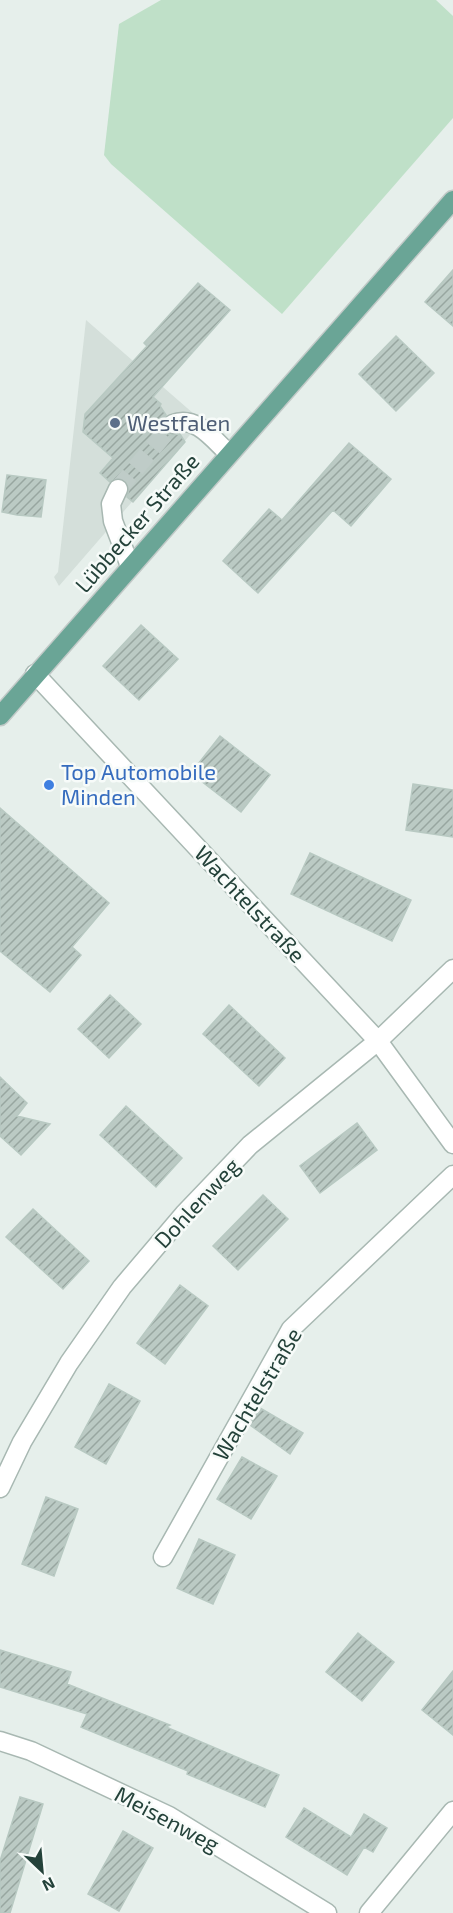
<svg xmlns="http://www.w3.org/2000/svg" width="453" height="1913" font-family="'Exo 2',sans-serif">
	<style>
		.built { fill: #d4dfda }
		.green { fill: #bfe0c8 }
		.building { fill: url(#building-hatch); stroke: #b8c9c2; stroke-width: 1.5 }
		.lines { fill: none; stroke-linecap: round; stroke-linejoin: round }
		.minor-tunnel { stroke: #bfccc8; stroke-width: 18; stroke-dasharray: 18 9; stroke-linecap: butt }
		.minor-casing { stroke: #a8b8b2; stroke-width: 21 }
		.major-casing { stroke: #c2cac8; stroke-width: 21 }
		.minor { stroke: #fff; stroke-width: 18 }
		.major { stroke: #6aa596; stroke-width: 18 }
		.service-dot { fill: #5c6f8a; stroke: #f7fbf9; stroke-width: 2 }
		.shop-dot { fill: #3f7fe0; stroke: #f7fbf9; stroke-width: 2 }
		.labels { text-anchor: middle; stroke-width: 5; stroke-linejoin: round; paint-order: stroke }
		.service-label { font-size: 22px; fill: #4e5e75; stroke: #f7fbf9; text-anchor: start }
		.street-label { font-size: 22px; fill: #24423a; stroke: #f7fbf9 }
		.shop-label { font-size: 22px; fill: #366cbe; stroke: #f7fbf9; text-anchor: start }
	</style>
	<defs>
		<pattern id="building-hatch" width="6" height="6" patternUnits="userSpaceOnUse" patternTransform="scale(1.5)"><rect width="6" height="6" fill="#bbcac4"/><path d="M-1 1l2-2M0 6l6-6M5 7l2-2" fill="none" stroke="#98a6a0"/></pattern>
	</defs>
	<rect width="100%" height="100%" fill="#e6efeb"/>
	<path class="built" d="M86 320 202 421 59 586 54 577 58 572Z"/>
	<path class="green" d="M161 0H436L453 16V118L282 314 111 164 104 155 119 24Z"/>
	<path class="building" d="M453 270V326L425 302Z
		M198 283 230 310 153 397 161 404 160 406 166 415 162 421 164 431 170 435 180 434 185 442 133 502 127 497 129 489 127 482 118 478 110 482 100 473 113 458 83 432 85 414 147 346 144 343Z
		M396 336 434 373 396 411 359 374Z
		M349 443 391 479 351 526 333 510 258 593 223 561 269 509 282 520Z
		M7 475 46 480 41 517 17 515 2 512Z
		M141 625 178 659 139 700 103 666Z
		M220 736 270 775 241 812 191 773Z
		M413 784 453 790V837L406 830Z
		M0 808 109 903 72 947 81 955 50 992 0 951Z
		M310 853 411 900 392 941 291 894Z
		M110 995 141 1024 109 1058 78 1029Z
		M229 1005 285 1058 259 1086 203 1034Z
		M0 1077 27 1103 17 1116 50 1124 21 1155 0 1136Z
		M126 1106 182 1158 156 1187 100 1135Z
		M357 1123 377 1150 320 1193 300 1166Z
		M263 1195 288 1219 238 1270 213 1246Z
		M33 1209 89 1261 63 1289 6 1237Z
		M180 1285 208 1306 165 1364 137 1343Z
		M109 1384 140 1401 106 1464 75 1447Z
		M260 1408 303 1433 290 1454 250 1425Z
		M242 1457 277 1476 251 1519 217 1499Z
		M46 1497 78 1509 54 1576 22 1564Z
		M199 1539 235 1555 213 1604 177 1588Z
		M358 1633 394 1662 362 1701 326 1672Z
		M0 1650 71 1672 67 1684 170 1725 166 1727 279 1775 265 1807 187 1774 188 1771 81 1727 87 1714 0 1687Z
		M453 1671V1735L422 1710Z
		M20 1797 43 1804 10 1913H0V1861Z
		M304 1808 351 1837 364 1814 387 1828 373 1852 364 1847 347 1875 286 1837Z
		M123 1831 153 1848 119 1911 88 1894Z"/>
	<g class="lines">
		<path class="minor-tunnel" d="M118 489 173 424"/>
		<defs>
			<path id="minor" d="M173 424C196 415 213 439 229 454
				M118 489 111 504 113 521 130 566
				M35 674 378 1041 453 1144
				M0 1488 22 1442 69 1363 122 1287 184 1214 250 1145 378 1041 453 969
				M163 1557 291 1329 453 1175
				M0 1741 31 1751 169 1816 327 1913
				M369 1913 453 1811"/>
			<path id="major" d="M0 716 453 200"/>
		</defs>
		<use href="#minor" class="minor-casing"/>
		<use href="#major" class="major-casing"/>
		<use href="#minor" class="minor"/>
		<use href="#major" class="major"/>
	</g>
	<circle class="service-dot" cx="115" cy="423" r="6"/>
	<circle class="shop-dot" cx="49" cy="785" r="6"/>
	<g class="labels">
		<g class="service-label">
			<text x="127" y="431">Westfalen</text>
		</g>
		<g class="street-label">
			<text transform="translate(137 523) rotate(-49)" y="8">Lübbecker Straße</text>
			<text transform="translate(250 904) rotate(47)" y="8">Wachtelstraße</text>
			<text transform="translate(197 1203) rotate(-47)" y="8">Dohlenweg</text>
			<text transform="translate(257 1394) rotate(-59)" y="8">Wachtelstraße</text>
			<text transform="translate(167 1819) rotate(28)" y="8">Meisenweg</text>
		</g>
		<g class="shop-label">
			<text x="61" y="780">Top Automobile<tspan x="61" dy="25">Minden</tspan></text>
		</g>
	</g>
	<g transform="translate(42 1871) rotate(154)" stroke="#f7fbf9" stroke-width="4.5" paint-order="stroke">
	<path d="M0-4.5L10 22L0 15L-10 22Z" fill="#24423a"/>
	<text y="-9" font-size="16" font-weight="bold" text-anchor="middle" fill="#24423a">N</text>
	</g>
</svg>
